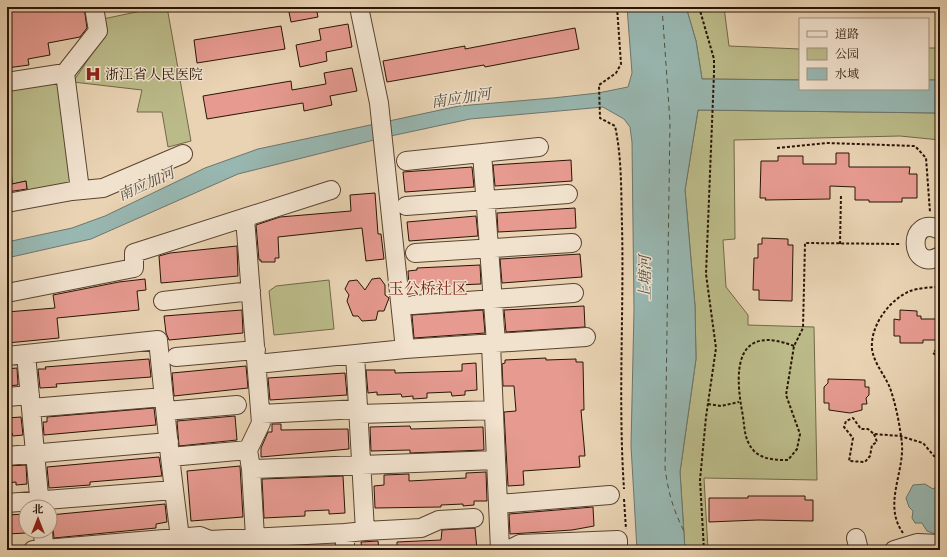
<svg xmlns="http://www.w3.org/2000/svg" width="947" height="557" font-family="Cardo,'Noto Serif SC',serif">
	<style>
		.green { fill: #bbbb89; stroke: #726848 }
		.water { fill: #98b7b1; stroke: #6c766d }
		.lines { fill: none; stroke-linecap: round; stroke-linejoin: round }
		.ferry { stroke: #504e42; stroke-width: 1; stroke-dasharray: 5 4; stroke-linecap: butt }
		.building { fill: #e69a90; stroke: #291506 }
		.minor-casing { stroke: #594431; stroke-width: 20 }
		.path { stroke: #291506; stroke-width: 2; stroke-dasharray: 3 2; stroke-linecap: butt }
		.minor { stroke: #f1e2ce; stroke-width: 18 }
		.labels { text-anchor: middle; stroke-width: 3; stroke-linejoin: round; paint-order: stroke }
		.poi-label { font-size: 14px; fill: #291506; stroke: #f1e2ce; text-anchor: start }
		.water-label { font-size: 15px; font-style: italic; fill: #504e42; stroke: #f1e2ce }
		.quarter-label { font-size: 16px; fill: #7a1f14; stroke: #f1e2ce }
	</style>
	<rect width="100%" height="100%" fill="#e9d3b3"/>
	<filter id="stains"><feTurbulence type="fractalNoise" baseFrequency=".005" numOctaves="4"/><feColorMatrix values="0 0 0 0 .2 0 0 0 0 .09 0 0 0 0 .02 0 0 0 .5 -.17"/></filter>
	<radialGradient id="worn" r=".72"><stop offset=".6" stop-color="#630" stop-opacity="0"/><stop offset="1" stop-color="#630" stop-opacity=".3"/></radialGradient>
	<path class="green" d="M160 7H167L191 141 168 147 162 112H137L142 90 73 82 105 34 103 19Z
		M686 7H724L729 46 800 49V80L702 79 696 41Z
		M928 48H940V80H928Z
		M59 80 73 184 28 193 26 181 13 184 7 150V87Z
		M698 110 940 113V140L900 136 734 140 735 239 723 240 726 287 748 315V325L814 327 817 480 704 478 708 550H685L680 472 696 359 695 306 685 190Z
		M329 280 334 329 274 335 269 291 276 286Z"/>
	<path class="water" d="M627 7H686L696 41 702 79 800 80V89H928V80H940V113L698 110 685 190 695 306 696 359 680 472 685 550H637L631 446 634 310 632 142 630 127 624 119 603 107 470 119 386 137 238 174 91 239 7 258V242L72 228 105 216 205 168 258 149 459 106 553 98 598 93 628 87 632 73Z
		M925 484 933 489 940 484V536L927 531 922 523H915L912 518 913 511 909 507 906 498 913 485Z"/>
	<g class="lines">
		<path class="ferry" d="M662 7 670 122 665 468C668 491 673 510 684 531"/>
	</g>
	<path class="building" d="M7 7H84L87 28 80 37 48 43 50 55 28 59 29 65 7 68V28H9Z
		M288 7H316L318 17 291 22Z
		M348 24 352 47 326 52 327 61 300 67 296 45 321 40 319 29Z
		M281 26 285 49 197 63 194 40Z
		M575 28 579 49 485 67 484 65 387 82 383 61 465 46V49Z
		M352 68 357 91 330 96 332 105 304 111 303 103 207 119 203 96 291 81 292 90 326 84 324 73Z
		M836 153H849V167H910L909 174H917V198H902V202H869V200H855V187L830 186V199L765 200 766 198H760L761 161H778V156H803V164H836Z
		M571 160 572 181 495 186 493 165Z
		M472 167 474 187 405 192 403 172Z
		M26 181 27 189 7 192V185Z
		M375 193 378 234H381L384 259 366 261 362 228 278 237 279 258H275V262H261V260H259L256 225 280 217 351 211 350 195Z
		M575 208 576 228 498 232 497 213Z
		M476 216 478 236 409 241 407 222Z
		M762 238 788 239V245H793L792 301 759 300V290H753L754 258H758V244H762Z
		M237 246 238 276 161 283 159 256 170 253Z
		M580 254 582 277 502 283 500 259Z
		M480 265 481 284 409 287 408 271 417 270V268Z
		M380 278 385 285V295L389 298 384 311H378L376 320 362 321 358 316H353L347 301 349 295 345 289 349 281 357 280 365 290 372 279Z
		M145 279 146 290 137 291 139 310 57 318 59 338 7 343V312L55 308 53 295 119 282Z
		M584 306 585 327 506 332 504 310Z
		M242 310 243 333 169 340 166 333 164 316Z
		M483 310 485 333 414 338 412 315Z
		M900 310 917 311V316H921V319H940V340H923V343H900V336H894V319L900 320Z
		M546 358V360L576 359V362H583L584 410H581L585 456H579L580 467 523 471 524 485 508 486 504 412 516 411 514 386H503L502 364 505 363V360Z
		M149 359 151 377 56 384 57 387 40 388 38 369H46L45 367Z
		M476 363 477 390 465 391V395L452 396 451 392 427 393V398L413 399V396L402 397 401 394 377 395V392L368 393 366 370H395V373L462 371V364Z
		M246 366 248 388 174 396 172 373Z
		M17 368 18 385 7 386V369Z
		M345 373 347 395 270 400 268 378Z
		M828 379 865 380V387H869V395L866 398 867 404H862V410L850 413 829 410V403H824V387L828 383Z
		M154 408 156 425 44 435 43 422H47V417Z
		M235 416 237 440 179 446 177 421Z
		M21 417 23 435 13 436 12 433H7V418Z
		M272 424H281V430L348 429 349 449 261 457V448L268 432H272Z
		M410 426 411 429 483 427 484 450 410 453V450L371 451 370 427Z
		M159 457 162 476 90 482V485L49 488 47 467Z
		M26 465 27 484 16 485V482L7 483V466Z
		M240 466 243 517 191 521 187 471Z
		M486 472 487 501H474V505L463 506V504L441 505V507L375 508 374 486 384 485V475L409 474V481L466 478V473Z
		M343 476 345 513 329 514V510L305 511V516L264 518 262 479Z
		M748 496H805V500H813V521L758 520 709 522V498H748Z
		M165 504 167 522 156 524V528L54 538 53 530 50 524V515Z
		M593 507 594 526 572 530 510 534 509 514Z
		M26 514V533L7 534V515Z
		M475 528 477 550H397V542L441 540 442 530Z
		M378 541 379 550H362L361 542Z"/>
	<g class="lines">
		<defs>
			<path id="minor" d="M359 7 379 103 405 349
				M7 82 65 73
				M482 153 496 343
				M406 161 539 147
				M80 190 65 73 98 31 94 7
				M7 203 72 191 103 188 183 154
				M406 206 568 194
				M245 218 261 423 248 450
				M940 230C907 213 908 274 940 256
				M415 253 572 243
				M7 293 134 268V253L331 190
				M163 301 251 291
				M413 305 574 293
				M491 344 496 460
				M26 354 40 507
				M7 356 158 340 170 457
				M176 357 256 350
				M257 364 405 349 586 337
				M7 397 30 395
				M31 408 164 397
				M166 411 237 405
				M261 414 359 409
				M359 414 494 410
				M7 456 169 442
				M251 469 255 537
				M174 490 180 538
				M7 503 174 490 170 457 248 450 251 469 496 460 498 504 610 495
				M498 504 500 550
				M43 531 44 549
				M365 531 421 528 439 520 474 518
				M856 538 859 550
				M33 550 200 536 210 540
				M211 550 210 540 345 533
				M345 550V533L365 531 355 354
				M508 550 520 544 618 540V550
				M894 550 917 543 940 544"/>
		</defs>
		<use href="#minor" class="minor-casing"/>
		<path class="path" d="M617 7 621 64 616 73 599 85 600 118 615 126C622 158 621 192 622 225 624 313 618 401 624 489
			M699 7 714 59V73L706 274 716 348 706 417 700 480 704 550
			M777 148 828 143 915 146 926 158 930 212
			M840 244 841 194
			M794 346C737 324 734 367 742 411 745 425 743 439 754 451 763 460 777 460 788 460L797 449 800 434 786 395 794 346 803 328 805 243 901 244
			M940 346 933 353 940 357
			M708 404 721 406 739 402
			M874 434 877 442 872 445 870 456 865 462 849 461 853 438 844 427 846 421 853 418 861 429H868L874 434 900 436 923 443 934 456 940 458
			M624 499 626 529
			M903 533C883 505 904 474 902 444 900 426 896 405 890 388 885 375 874 364 872 349 870 326 889 300 910 291 918 288 932 287 940 287"/>
		<use href="#minor" class="minor"/>
	</g>
	<defs>
		<symbol id="hospital-bare" viewBox="-9 -9 18 18"><path d="M-5-5h3v3.5h4V-5h3V5h-3V1.5h-4V5h-3Z" fill="#8f2418" stroke="#f1e2ce" stroke-width="2.5" paint-order="stroke"/></symbol>
	</defs>
	<g fill-rule="evenodd">
		<use href="#hospital-bare" x="82" y="63" width="22" height="22"/>
	</g>
	<g class="labels">
		<g class="poi-label">
			<text x="105" y="79">浙江省人民医院</text>
		</g>
		<g class="water-label">
			<text transform="translate(461 98) rotate(-8)" y="5">南应加河</text>
			<text transform="translate(146 184) rotate(-24)" y="5">南应加河</text>
			<text transform="translate(645 278) rotate(-90)" y="5">上塘河</text>
		</g>
		<g class="quarter-label">
			<text x="428" y="294">玉公桥社区</text>
		</g>
	</g>
	<rect width="947" height="557" fill="none" stroke="#e9d3b3" stroke-width="24"/>
	<rect x="8" y="8" width="931" height="541" fill="none" stroke="#291506" stroke-width="2"/>
	<rect x="12" y="12" width="923" height="533" fill="none" stroke="#291506"/>
	<rect x="799" y="18" width="130" height="72" fill="#f1e2ce" stroke="#a1907e"/>
	<rect x="807" y="31" width="20" height="6" fill="#f1e2ce" stroke="#a1907e"/>
	<text x="835" y="38" font-size="12" fill="#291506">道路</text>
	<rect x="807" y="48" width="20" height="12" fill="#bbbb89" stroke="#a1907e"/>
	<text x="835" y="58" font-size="12" fill="#291506">公园</text>
	<rect x="807" y="68" width="20" height="12" fill="#98b7b1" stroke="#a1907e"/>
	<text x="835" y="78" font-size="12" fill="#291506">水域</text>
	<g transform="translate(38 519)"><circle r="19" fill="#f1e2ce" stroke="#a1907e"/>
	<path d="M0-3L7 15L0 10L-7 15Z" fill="#8f2418"/>
	<text y="-6" font-size="11" font-weight="bold" text-anchor="middle" fill="#291506">北</text>
	</g>
	<rect width="100%" height="100%" filter="url(#stains)"/>
	<rect width="100%" height="100%" fill="url(#worn)"/>
</svg>
